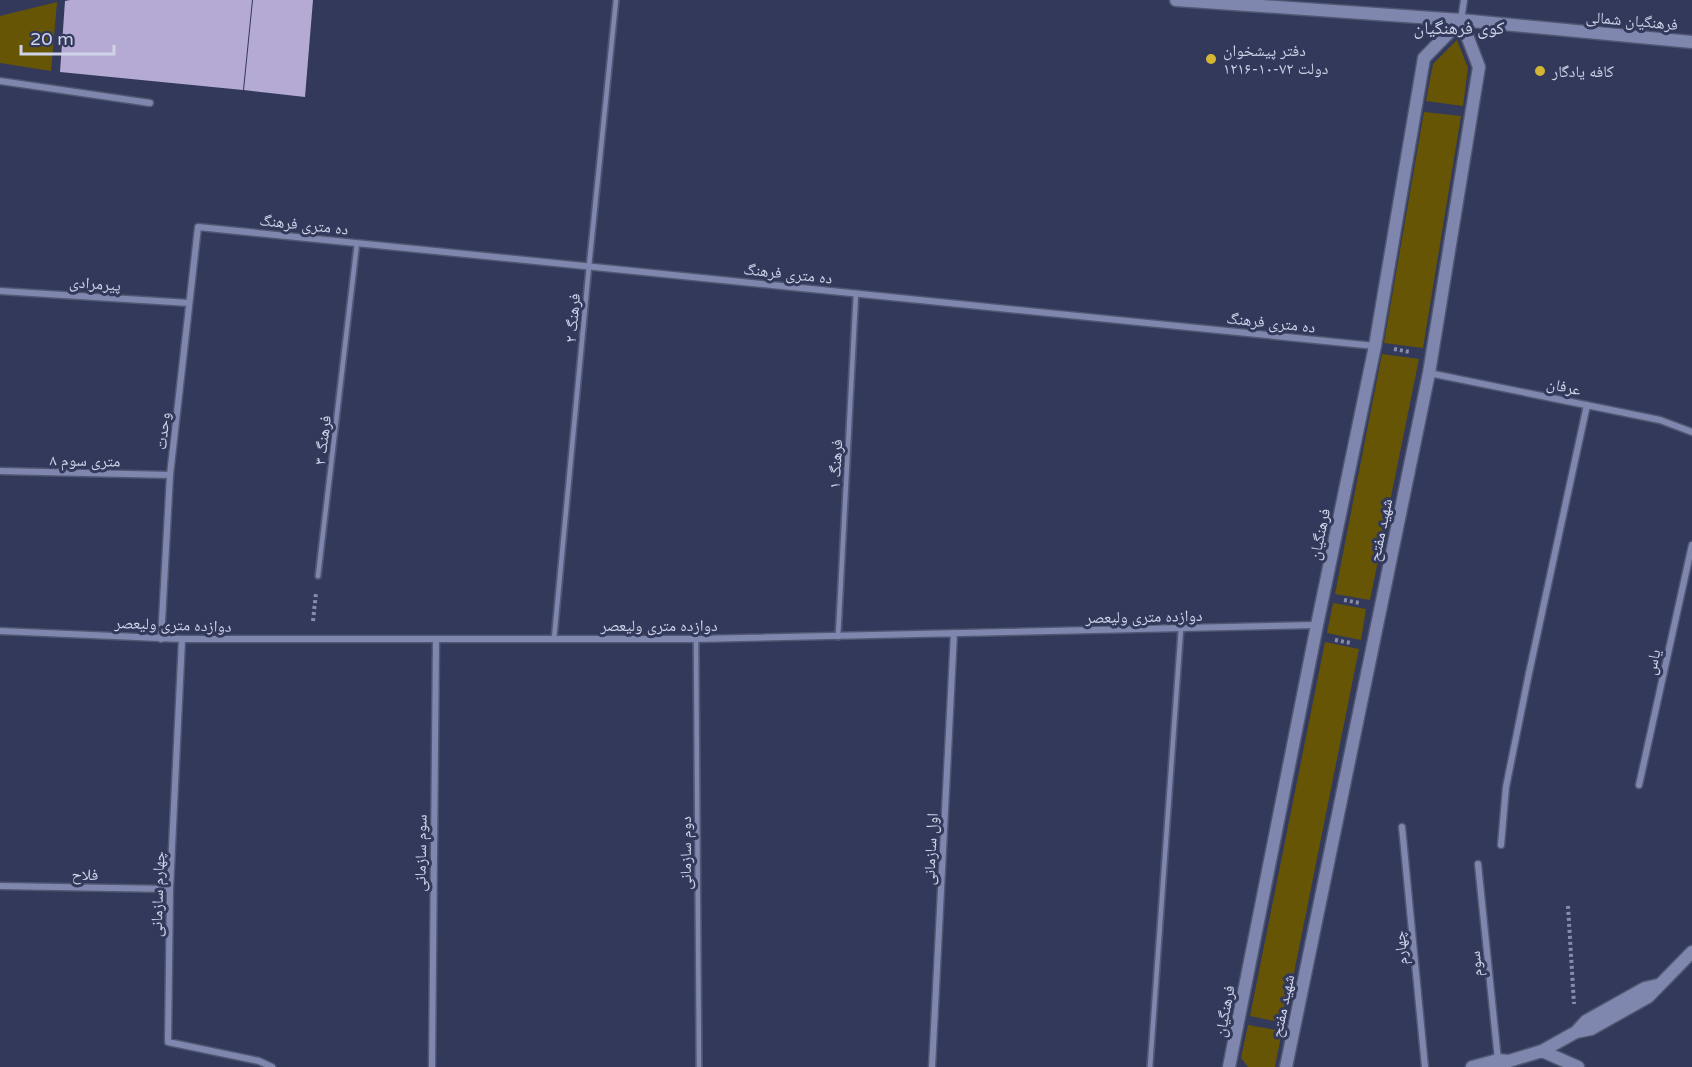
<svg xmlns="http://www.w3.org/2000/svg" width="1692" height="1067" font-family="'Varela Round','Noto Naskh Arabic',sans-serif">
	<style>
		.green { fill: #665505 }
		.building { fill: #b4aad4 }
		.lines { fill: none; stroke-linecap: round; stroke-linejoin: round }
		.lane-casing { stroke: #515672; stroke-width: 8 }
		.street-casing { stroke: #515672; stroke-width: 9 }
		.secondary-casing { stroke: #515672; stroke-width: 15 }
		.path { stroke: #878da8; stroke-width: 4; stroke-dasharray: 3 3; stroke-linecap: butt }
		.lane { stroke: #7f87ae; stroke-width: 4.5 }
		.street { stroke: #7f87ae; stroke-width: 6 }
		.secondary { stroke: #7f87ae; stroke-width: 12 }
		.poi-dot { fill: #d4b635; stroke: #33395b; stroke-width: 2 }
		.labels { text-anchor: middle; stroke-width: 6; stroke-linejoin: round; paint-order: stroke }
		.street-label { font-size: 16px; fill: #ced3e8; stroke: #33395b }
		.poi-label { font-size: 16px; fill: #ced3e8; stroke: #33395b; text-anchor: start }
		.neighbourhood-label { font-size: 18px; fill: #ced3e8; stroke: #33395b }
	</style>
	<rect width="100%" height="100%" fill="#33395b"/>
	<path class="green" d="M57 2 51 71 0 63V16Z
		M1457 40 1468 68 1463 106 1426 101 1433 64Z
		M1424 112 1461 116 1423 348 1384 343Z
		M1382 354 1419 359 1370 600 1335 594Z
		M1333 603 1366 609 1361 640 1327 633Z
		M1325 642 1359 649 1284 1023 1250 1016Z
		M1248 1025 1282 1031 1275 1067H1248L1241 1058Z"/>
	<path class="building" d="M70 0H252L243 90 60 72 65 1Z
		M253 0H313L305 97 244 90Z"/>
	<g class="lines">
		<defs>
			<path id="lane" d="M318 576 357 243
				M838 637 856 293
				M554 639 589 266 616 0
				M696 639 699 1067
				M1150 1067 1181 628"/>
			<path id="street" d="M1461 20 1464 0
				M0 81 150 103
				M0 291 189 303
				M1429 373 1660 420 1692 432
				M0 471 170 475
				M0 631 182 639H696L1317 625
				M161 639 170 475 198 227 1375 346
				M182 639 170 889 168 1042 259 1061 272 1067
				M1639 785 1692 545
				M1402 827 1425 1067
				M1501 845 1506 787 1529 673 1587 405
				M1478 864 1498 1060
				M0 886 170 889
				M432 1067 436 640
				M932 1067 954 633"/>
			<path id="secondary" d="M1176 0 1461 20 1692 42
				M1576 1032 1591 1029 1648 997 1692 952
				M1542 1051 1578 1067
				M1229 1067 1317 625 1375 346 1424 58 1461 20
				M1286 1067 1429 373 1479 67 1461 20
				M1472 1067 1498 1060 1508 1061
				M1500 1067 1509 1061 1542 1051 1576 1032 1586 1021 1645 988 1658 985"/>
		</defs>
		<use href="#lane" class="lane-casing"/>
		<use href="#street" class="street-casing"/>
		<use href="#secondary" class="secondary-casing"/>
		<path class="path" d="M1394 349 1410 352
			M1344 600 1360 603
			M313 621 316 593
			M1335 640 1351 643
			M1568 906 1574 1004"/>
		<use href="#lane" class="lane"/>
		<use href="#street" class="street"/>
		<use href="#secondary" class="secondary"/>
	</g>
	<g class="poi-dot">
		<circle cx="1211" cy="59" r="6"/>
		<circle cx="1540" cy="71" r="6"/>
	</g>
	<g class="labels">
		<g class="street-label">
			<text transform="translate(1632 20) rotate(5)" y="6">فرهنگیان شمالی</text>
			<text transform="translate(304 224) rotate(6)" y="6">ده متری فرهنگ</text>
			<text transform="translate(788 273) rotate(6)" y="6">ده متری فرهنگ</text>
			<text transform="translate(95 283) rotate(4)" y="6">پیرمرادی</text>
			<text transform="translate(572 318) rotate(-85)" y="6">فرهنگ ۲</text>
			<text transform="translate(1271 322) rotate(6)" y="6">ده متری فرهنگ</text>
			<text transform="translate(1564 386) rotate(12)" y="6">عرفان</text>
			<text transform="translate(162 431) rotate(-84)" y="6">وحدت</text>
			<text transform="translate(322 440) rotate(-83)" y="6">فرهنگ ۳</text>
			<text transform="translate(85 460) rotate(1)" y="6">۸ متری سوم</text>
			<text transform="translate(835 464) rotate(-87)" y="6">فرهنگ ۱</text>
			<text transform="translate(1380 530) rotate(-78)" y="6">شهید مفتح</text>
			<text transform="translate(1319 534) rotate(-78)" y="6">فرهنگیان</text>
			<text transform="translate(1144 616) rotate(-1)" y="6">دوازده متری ولیعصر</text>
			<text transform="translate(173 624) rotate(2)" y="6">دوازده متری ولیعصر</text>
			<text x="659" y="631">دوازده متری ولیعصر</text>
			<text transform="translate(1652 662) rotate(-78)" y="6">یاس</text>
			<text transform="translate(930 849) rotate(-87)" y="6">اول سازمانی</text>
			<text transform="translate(420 853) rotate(-89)" y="6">سوم سازمانی</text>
			<text transform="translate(685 853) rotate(-90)" y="6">دوم سازمانی</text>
			<text transform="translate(85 874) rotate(1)" y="6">فلاح</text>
			<text transform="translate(157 894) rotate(-88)" y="6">چهارم سازمانی</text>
			<text transform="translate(1400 948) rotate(-95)" y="6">چهارم</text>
			<text transform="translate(1475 964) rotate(-96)" y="6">سوم</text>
			<text transform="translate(1282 1006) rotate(-78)" y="6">شهید مفتح</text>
			<text transform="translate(1224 1011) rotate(-79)" y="6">فرهنگیان</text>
		</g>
		<g class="poi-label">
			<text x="1223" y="56">دفتر پیشخوان<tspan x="1223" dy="18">دولت ۷۲-۱۰-۱۲۱۶</tspan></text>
			<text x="1552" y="77">کافه یادگار</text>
		</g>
		<g class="neighbourhood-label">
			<text x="1459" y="34">کوی فرهنگیان</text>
		</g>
	</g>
	<path d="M21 45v9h93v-9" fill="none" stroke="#ced3e8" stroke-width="3"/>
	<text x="30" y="45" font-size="18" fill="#ced3e8" stroke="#33395b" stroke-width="4.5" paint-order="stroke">20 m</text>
</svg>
